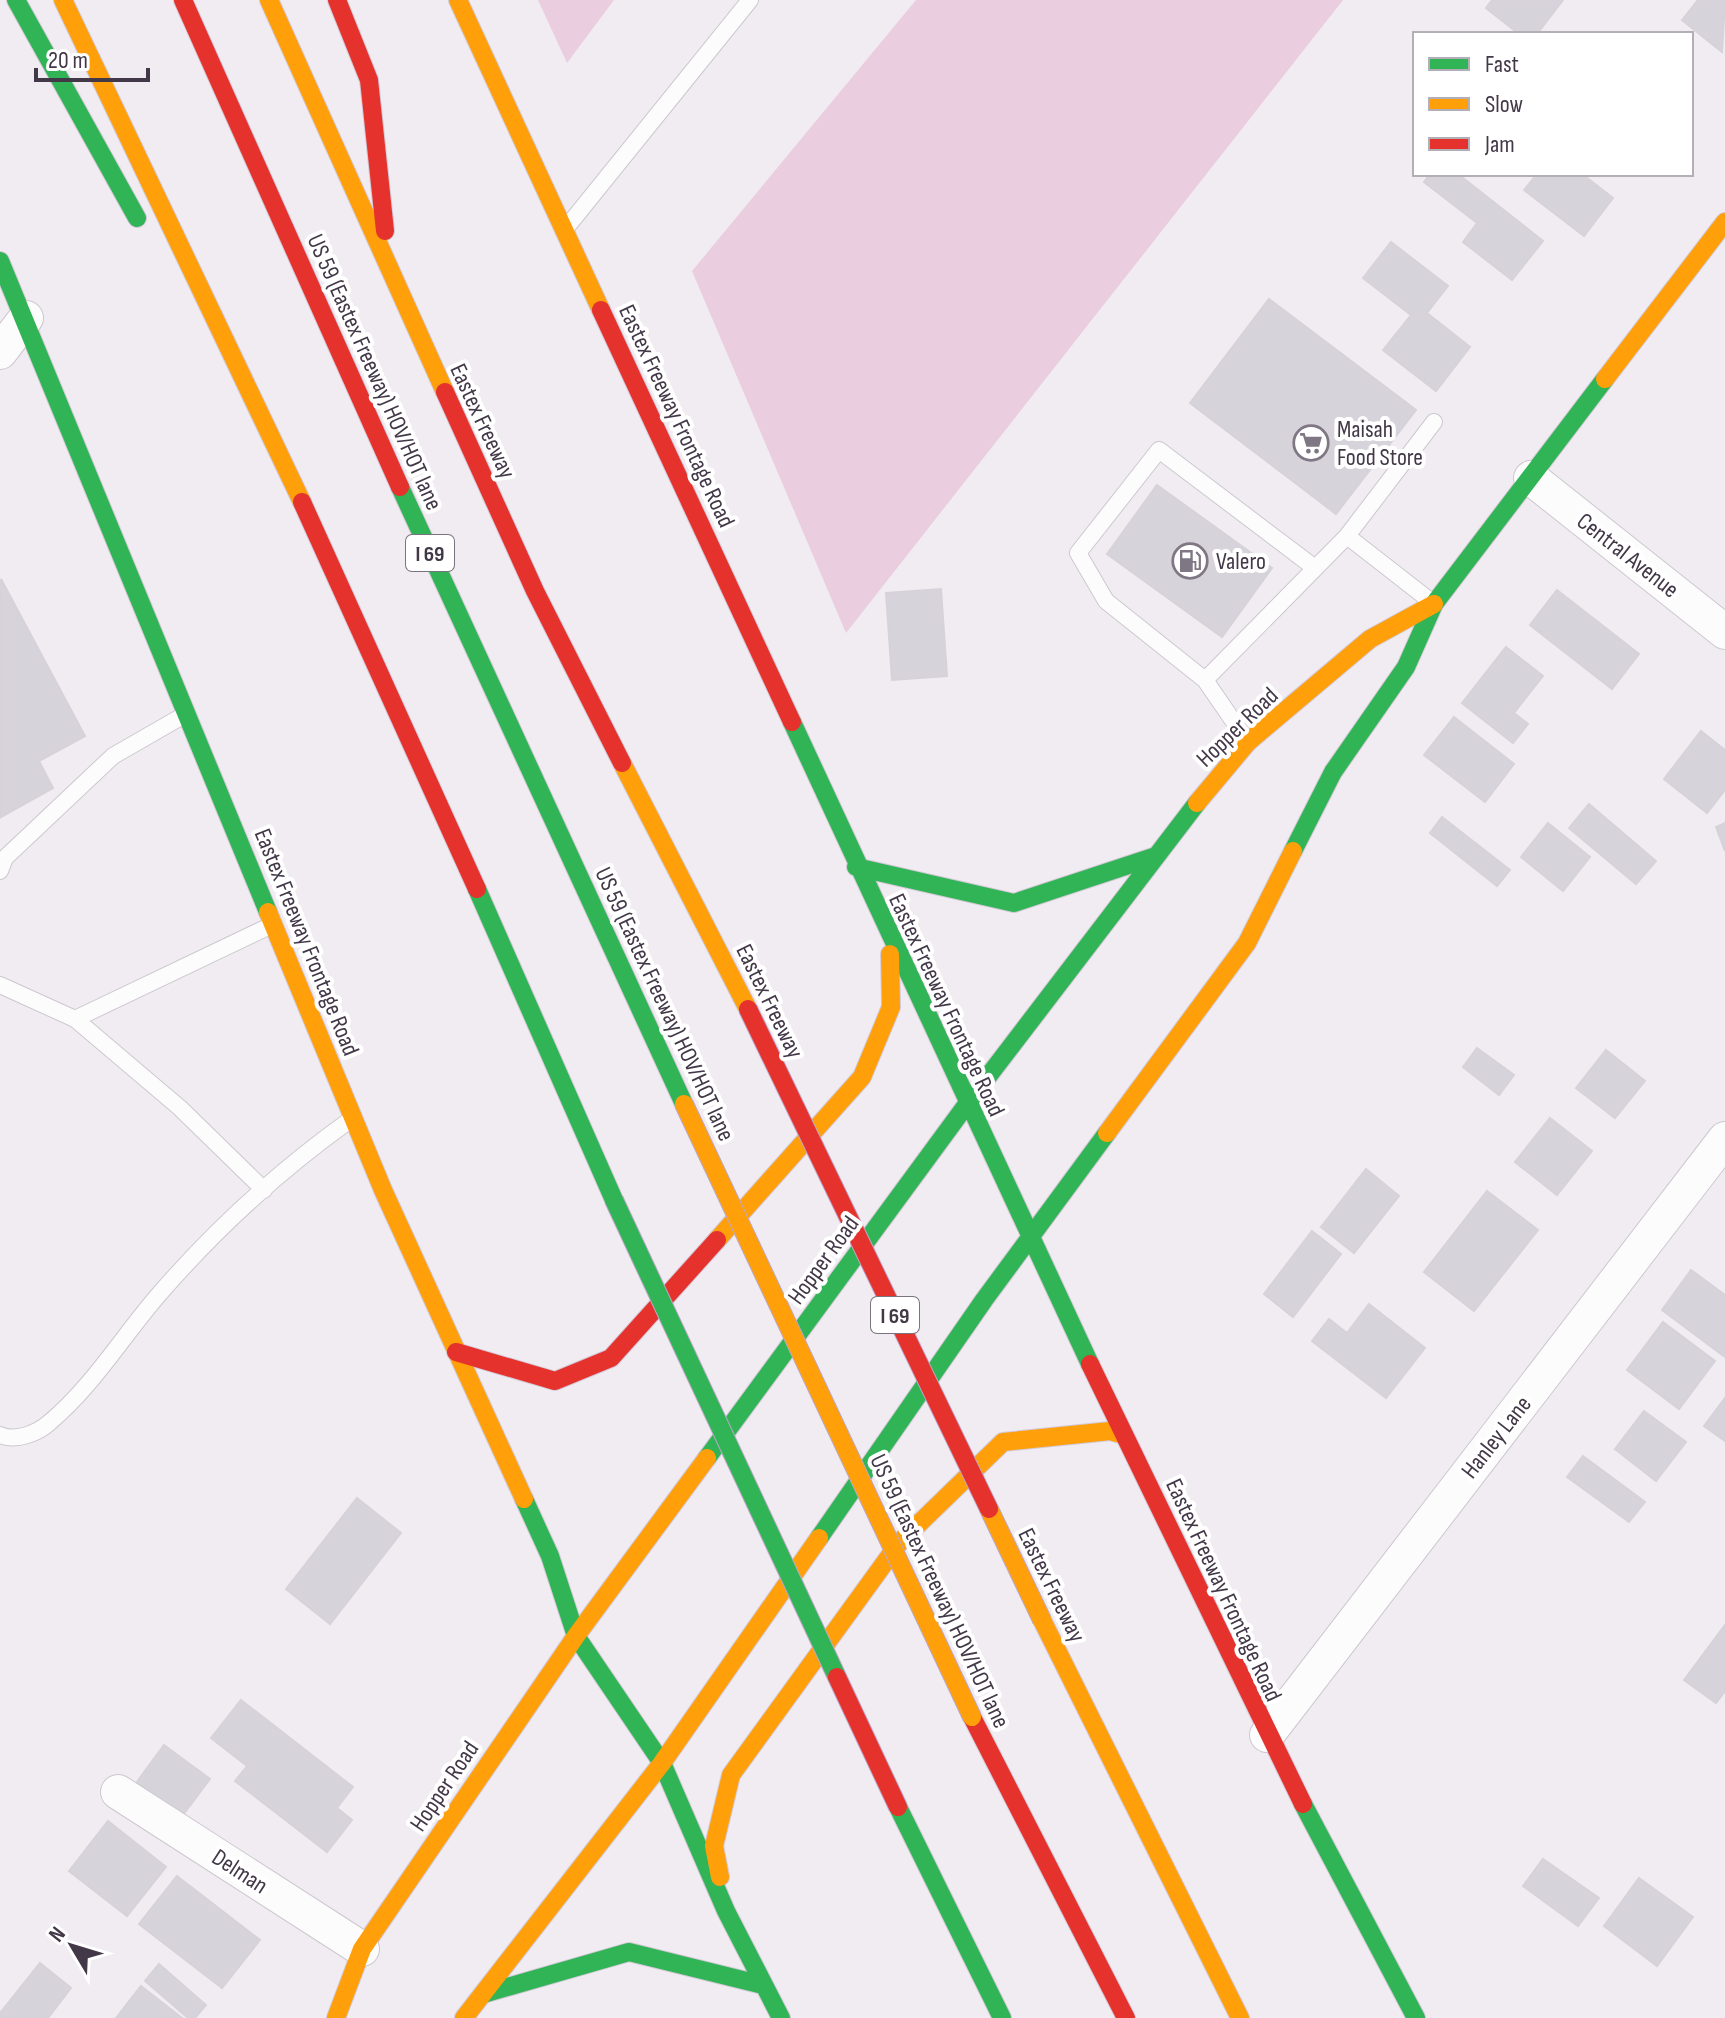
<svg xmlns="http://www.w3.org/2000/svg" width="1725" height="2018" font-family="'Sofia Sans Condensed',sans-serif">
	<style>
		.green { fill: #eacddf }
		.building { fill: #d7d3da; stroke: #d7d2da; stroke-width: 2 }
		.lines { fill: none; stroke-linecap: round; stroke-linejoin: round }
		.lane-casing { stroke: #ccc8ce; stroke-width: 18 }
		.street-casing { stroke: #ccc8ce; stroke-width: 36 }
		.fast-casing { stroke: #d3c9d7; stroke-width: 20 }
		.slow-casing { stroke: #d3c9d7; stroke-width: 20 }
		.jam-casing { stroke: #d3c9d7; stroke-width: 20 }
		.lane { stroke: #fdfcfd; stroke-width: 16 }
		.street { stroke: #fdfcfd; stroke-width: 34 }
		.fast { stroke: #30b455; stroke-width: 18 }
		.slow { stroke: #ff9f0a; stroke-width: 18 }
		.jam { stroke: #e5322d; stroke-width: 18 }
		.fast-bridge-casing { stroke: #bda8c8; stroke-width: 20; stroke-linecap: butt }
		.slow-bridge-casing { stroke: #bda8c8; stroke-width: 20; stroke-linecap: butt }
		.jam-bridge-casing { stroke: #bda8c8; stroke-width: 20; stroke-linecap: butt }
		.fast-bridge { stroke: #30b455; stroke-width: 18 }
		.slow-bridge { stroke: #ff9f0a; stroke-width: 18 }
		.jam-bridge { stroke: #e5322d; stroke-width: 18 }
		.labels { text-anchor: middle; stroke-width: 8; stroke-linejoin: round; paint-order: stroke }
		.shield { fill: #fff; stroke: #7b747f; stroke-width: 2 }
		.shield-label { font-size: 22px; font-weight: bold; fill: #423848 }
		.street-label { font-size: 24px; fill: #423848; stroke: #fff }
		.poi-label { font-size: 24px; fill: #423848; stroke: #fff; text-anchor: start }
	</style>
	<rect width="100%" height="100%" fill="#f0ecf2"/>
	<path class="green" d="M538 0H614L567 63Z
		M916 0H1343L846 633 692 271Z"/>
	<path class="building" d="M1492 0H1563L1537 34H1519L1486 8Z
		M1698 0H1725L1722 52 1682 20Z
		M1430 174H1458L1543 241 1512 280 1463 242 1477 223 1424 182Z
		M1537 174H1582L1613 198 1584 236 1524 190Z
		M1391 242 1448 286 1427 313 1470 347 1436 391 1383 350 1411 315 1363 278Z
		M1269 299 1416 410 1336 514 1190 403Z
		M1157 485 1272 568 1222 637 1107 554Z
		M1 579 85 736 39 761 53 788 1 817Z
		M941 589 947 676 892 680 886 593Z
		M1557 590 1639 654 1612 689 1530 625Z
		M1506 647 1543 676 1514 713 1528 724 1513 743 1462 703Z
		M1454 717 1514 764 1485 802 1424 755Z
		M1701 731 1725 750V790L1707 813 1664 779Z
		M1589 804 1656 861 1636 884 1569 828Z
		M1442 817 1510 870 1497 886 1430 833Z
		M1548 823 1590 857 1563 891 1521 857Z
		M1725 823V851L1716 827Z
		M1477 1048 1514 1075 1499 1095 1463 1067Z
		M1606 1050 1645 1081 1615 1118 1576 1088Z
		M1550 1118 1592 1151 1557 1195 1515 1162Z
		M1366 1169 1399 1196 1354 1253 1321 1227Z
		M1487 1191 1538 1230 1474 1311 1424 1272Z
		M1312 1231 1341 1254 1293 1317 1264 1294Z
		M1691 1270 1725 1295V1357L1662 1310Z
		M1369 1304 1425 1348 1386 1398 1312 1341 1329 1319 1347 1333Z
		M1663 1322 1715 1361 1679 1409 1627 1370Z
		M1725 1398V1441L1704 1426Z
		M1644 1411 1686 1442 1656 1481 1615 1449Z
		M1583 1456 1645 1502 1629 1522 1567 1477Z
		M357 1498 401 1533 330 1624 286 1589Z
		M1725 1625V1691L1716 1703 1684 1680Z
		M241 1700 353 1787 337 1808 352 1820 327 1852 235 1781 247 1766 211 1738Z
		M164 1745 210 1779 176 1824 131 1790Z
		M108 1821 166 1867 127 1916 69 1871Z
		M1543 1859 1599 1898 1578 1926 1523 1886Z
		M177 1876 260 1940 222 1988 139 1924Z
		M1639 1878 1693 1917 1657 1966 1604 1926Z
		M40 1963 71 1988 48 2018H0V2013Z
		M159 1964 206 2005 195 2018H188L145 1981Z
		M141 1986 182 2018H116Z"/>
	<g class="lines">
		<defs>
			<path id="lane" d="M566 228 750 0
				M1347 536 1434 422
				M1205 680 1106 601 1078 553 1159 450 1315 568
				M1247 741 1205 680 1347 536 1433 603
				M0 871 5 858 113 756 186 714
				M0 985 75 1019 274 924
				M75 1019 180 1108 264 1190
				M0 1435C16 1442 38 1433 50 1422 94 1385 124 1334 161 1292 216 1229 283 1168 350 1120"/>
			<path id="street" d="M0 352 26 318
				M1531 478 1725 632
				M1267 1735 1725 1139
				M118 1792 362 1949"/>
			<path id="fast" d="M16 0 137 218
				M0 261 268 912
				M400 487 684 1104
				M792 722 1090 1364
				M1293 851 1333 772 1406 667 1434 604 1605 379
				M856 867 1014 903 1156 856
				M477 889 614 1200
				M707 1458 967 1104 1197 803
				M524 1499 550 1556 576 1636 662 1763 726 1911 781 2018
				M819 1538 984 1300 1107 1133
				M1303 1804 1416 2018
				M898 1807 1002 2018
				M483 1994 629 1952 763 1985"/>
			<path id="slow" d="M63 0 302 502
				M269 0 445 392
				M458 0 601 310
				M1605 379 1725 222
				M622 763 748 1009
				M1197 803 1248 742 1370 639 1434 604
				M268 912 383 1190 524 1499
				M1107 1133 1247 943 1293 851
				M717 1240 862 1077 891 1007 890 954
				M1042 1620 1240 2018
				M720 1877 714 1846 731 1775 899 1543 1003 1442 1110 1431 1124 1435
				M336 2018 362 1949 576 1636 707 1458
				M464 2018 662 1763 819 1538"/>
			<path id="jam" d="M183 0 400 487
				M337 0 369 80 385 231
				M601 310 792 722
				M445 392 535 591 622 763
				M302 502 477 889
				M456 1352 555 1381 611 1358 717 1240
				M1090 1364 1303 1804
				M972 1717 1126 2018"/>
		</defs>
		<use href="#lane" class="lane-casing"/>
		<use href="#street" class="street-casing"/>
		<use href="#fast" class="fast-casing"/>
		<use href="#slow" class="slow-casing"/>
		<use href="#jam" class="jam-casing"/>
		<use href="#lane" class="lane"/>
		<use href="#street" class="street"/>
		<use href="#fast" class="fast"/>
		<use href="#slow" class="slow"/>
		<use href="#jam" class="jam"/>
		<defs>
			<path id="fast-bridge" d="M614 1200 837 1677"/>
			<path id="slow-bridge" d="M684 1104 972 1717
				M989 1509 1042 1620"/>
			<path id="jam-bridge" d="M748 1009 989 1509
				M837 1677 898 1807"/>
		</defs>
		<use href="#fast-bridge" class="fast-bridge-casing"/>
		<use href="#slow-bridge" class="slow-bridge-casing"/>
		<use href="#jam-bridge" class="jam-bridge-casing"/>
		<use href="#fast-bridge" class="fast-bridge"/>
		<use href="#slow-bridge" class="slow-bridge"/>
		<use href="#jam-bridge" class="jam-bridge"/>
	</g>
	<defs>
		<symbol id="supermarket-ring" viewBox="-11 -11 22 22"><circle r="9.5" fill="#fff" stroke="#7f7784" stroke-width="1.5"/><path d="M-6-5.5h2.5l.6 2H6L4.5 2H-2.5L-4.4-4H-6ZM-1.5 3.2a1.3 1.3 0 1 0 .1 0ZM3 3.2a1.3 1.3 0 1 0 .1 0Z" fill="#7f7784"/></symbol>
		<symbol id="fuel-ring" viewBox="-11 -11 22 22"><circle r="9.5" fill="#fff" stroke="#7f7784" stroke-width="1.5"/><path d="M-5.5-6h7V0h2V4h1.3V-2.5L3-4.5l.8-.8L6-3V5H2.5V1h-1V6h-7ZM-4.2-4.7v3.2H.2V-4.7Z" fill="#7f7784"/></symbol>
	</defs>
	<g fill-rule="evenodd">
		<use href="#supermarket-ring" x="1291" y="423" width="40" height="40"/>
		<use href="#fuel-ring" x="1170" y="541" width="40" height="40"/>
	</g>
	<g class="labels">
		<g class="shield">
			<rect x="406" y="535" width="48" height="36" rx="6"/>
			<rect x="871" y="1297" width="48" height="36" rx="6"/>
		</g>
		<g class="shield-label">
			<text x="430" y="561">I 69</text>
			<text x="895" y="1323">I 69</text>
		</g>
		<g class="street-label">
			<text transform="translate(375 372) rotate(66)" y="8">US 59 (Eastex Freeway) HOV/HOT lane</text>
			<text transform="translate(677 416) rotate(65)" y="8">Eastex Freeway Frontage Road</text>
			<text transform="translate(483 421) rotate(65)" y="8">Eastex Freeway</text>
			<text transform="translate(1628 555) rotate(38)" y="8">Central Avenue</text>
			<text transform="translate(1237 727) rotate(-44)" y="8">Hopper Road</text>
			<text transform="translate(307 942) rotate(68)" y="8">Eastex Freeway Frontage Road</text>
			<text transform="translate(770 1001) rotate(64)" y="8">Eastex Freeway</text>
			<text transform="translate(665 1004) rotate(65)" y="8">US 59 (Eastex Freeway) HOV/HOT lane</text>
			<text transform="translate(947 1005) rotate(65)" y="8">Eastex Freeway Frontage Road</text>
			<text transform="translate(823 1260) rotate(-54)" y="8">Hopper Road</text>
			<text transform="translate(1496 1437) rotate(-52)" y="8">Hanley Lane</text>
			<text transform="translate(1052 1585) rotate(64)" y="8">Eastex Freeway</text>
			<text transform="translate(1224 1590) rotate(65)" y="8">Eastex Freeway Frontage Road</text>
			<text transform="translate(940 1591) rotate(65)" y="8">US 59 (Eastex Freeway) HOV/HOT lane</text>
			<text transform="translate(444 1786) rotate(-56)" y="8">Hopper Road</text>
			<text transform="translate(240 1871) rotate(33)" y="8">Delman</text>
		</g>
		<g class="poi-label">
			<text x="1337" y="437">Maisah<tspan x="1337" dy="28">Food Store</tspan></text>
			<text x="1216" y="569">Valero</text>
		</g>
	</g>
	<rect x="1413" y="32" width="280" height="144" fill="#ffffff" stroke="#b3afb6" stroke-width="2"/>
	<rect x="1429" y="58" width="40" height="12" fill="#30b455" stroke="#b3afb6" stroke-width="2"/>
	<text x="1485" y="72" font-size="24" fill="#423848">Fast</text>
	<rect x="1429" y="98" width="40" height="12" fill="#ff9f0a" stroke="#b3afb6" stroke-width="2"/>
	<text x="1485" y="112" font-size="24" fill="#423848">Slow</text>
	<rect x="1429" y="138" width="40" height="12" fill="#e5322d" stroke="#b3afb6" stroke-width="2"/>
	<text x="1485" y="152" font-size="24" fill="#423848">Jam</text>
	<g transform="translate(72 1946) rotate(308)" stroke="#ffffff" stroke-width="6" paint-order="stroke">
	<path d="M0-6L14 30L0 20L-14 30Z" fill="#423848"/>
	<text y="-12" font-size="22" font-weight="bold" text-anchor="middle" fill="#423848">N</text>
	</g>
	<path d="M36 68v12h112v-12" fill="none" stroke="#423848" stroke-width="4"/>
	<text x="48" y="68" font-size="24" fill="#423848" stroke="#ffffff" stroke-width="6" paint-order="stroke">20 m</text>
</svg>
